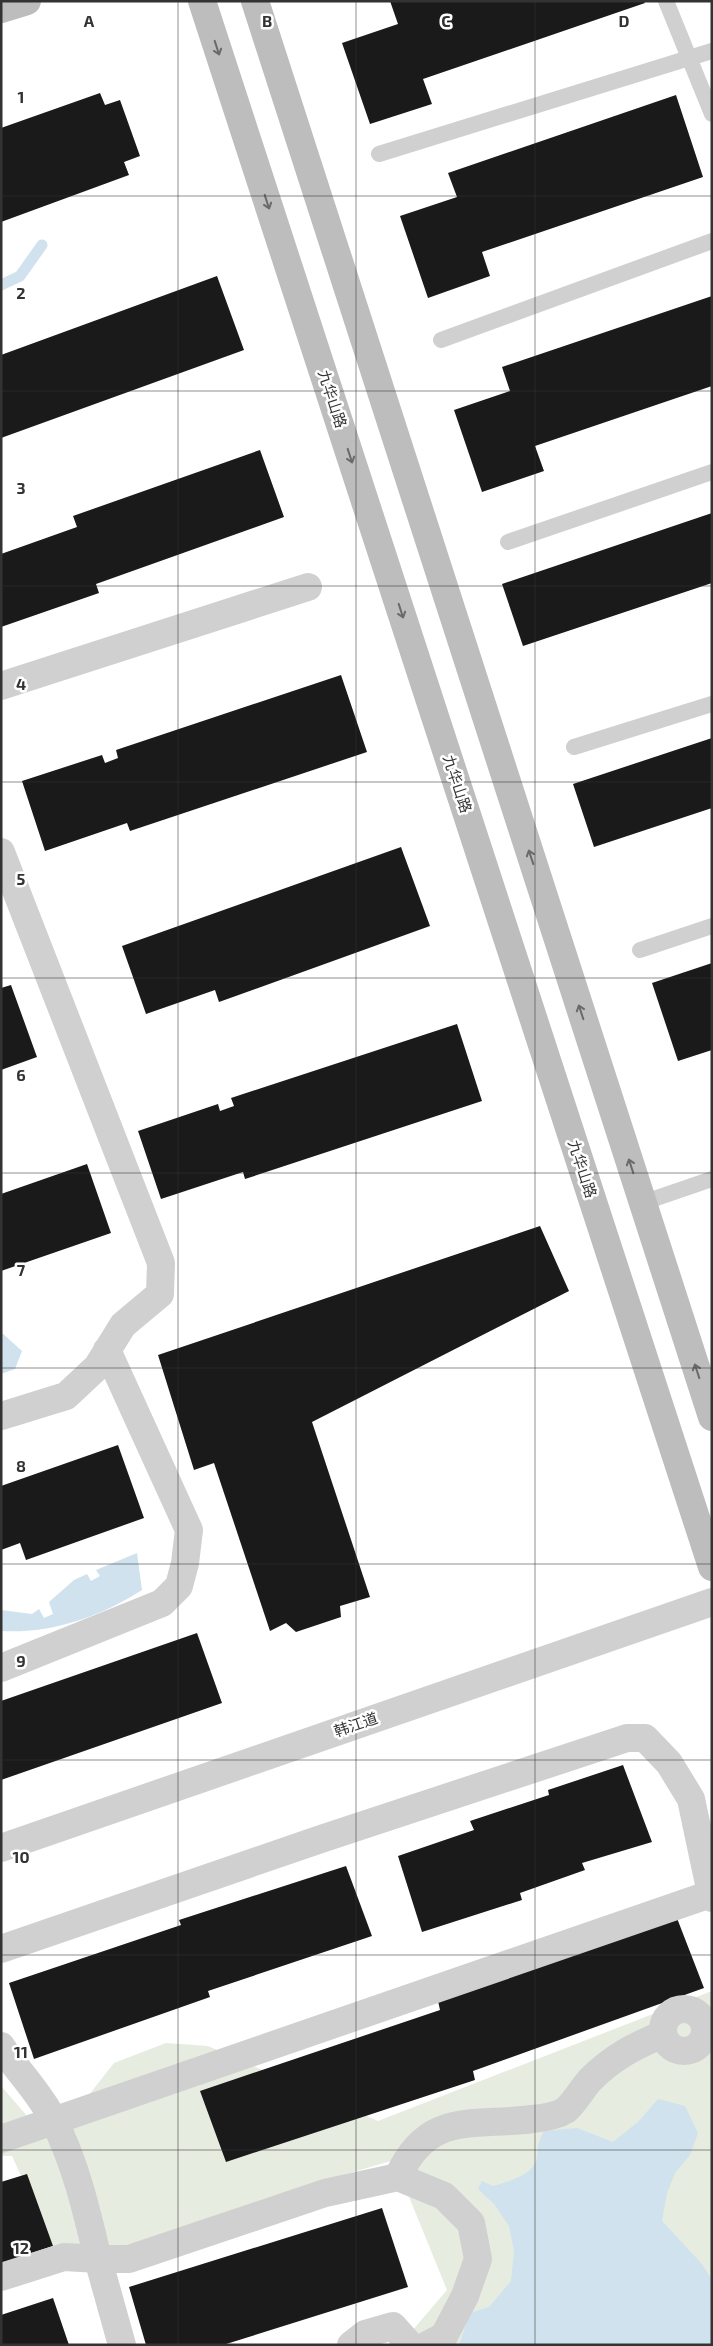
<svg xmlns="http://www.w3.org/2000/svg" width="713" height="2346" font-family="'Exo 2','Noto Sans SC',sans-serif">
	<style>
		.green { fill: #e6ecdf }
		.water { fill: #cfe2ee }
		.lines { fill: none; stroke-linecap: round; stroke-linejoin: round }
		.stream { stroke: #cfe2ee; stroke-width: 11 }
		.building { fill: #1a1a1a }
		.lane { stroke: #d0d0d0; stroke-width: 16 }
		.street { stroke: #d0d0d0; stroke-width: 28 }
		.secondary { stroke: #bdbdbd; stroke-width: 28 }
		.oneway { stroke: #6a6a6a }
		.grid { fill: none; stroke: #333; stroke-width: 1; stroke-opacity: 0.55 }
		.labels { text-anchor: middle; stroke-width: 5; stroke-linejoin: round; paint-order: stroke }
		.street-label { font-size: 15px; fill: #333; stroke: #fff }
		.grid-label { font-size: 16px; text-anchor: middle; font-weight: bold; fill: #333; stroke: #fff; stroke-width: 5; stroke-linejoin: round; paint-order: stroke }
	</style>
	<rect width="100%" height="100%" fill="#fff"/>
	<path class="green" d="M712 1991V2345H400L447 2290 394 2160 316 2183 134 2250 53 2246 12 2156H1V2086L28 2117 74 2114 114 2063 166 2043 208 2046 378 2121Z"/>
	<path class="water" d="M1 1332 22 1351 15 1369 1 1374Z
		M137 1553 142 1590C100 1617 51 1634 1 1631V1610L32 1614 39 1609 44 1618 53 1614 49 1602 74 1580 87 1574 91 1581 100 1576 96 1570Z
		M658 2099 685 2106 698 2133 690 2155 675 2173 667 2193 662 2221 702 2264 712 2280V2345H459L470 2313 489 2307 511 2281 514 2251 509 2226 494 2204 478 2189 482 2181 493 2186C507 2182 535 2175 537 2157 539 2143 537 2145 544 2131L577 2128 613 2142 639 2121Z"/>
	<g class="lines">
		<path class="stream" d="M1 285 20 276 42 245"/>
	</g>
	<path class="building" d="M390 1H644L645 3 423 79 432 104 370 124 342 43 398 24Z
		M100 93 105 105 120 100 140 156 124 162 129 175 1 222V128Z
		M676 95 703 177 482 252 490 276 428 298 400 216 457 197 448 173Z
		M217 276 244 350 1 438V355Z
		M712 296V386L535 446 544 471 482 492 454 410 510 391 502 367Z
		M260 450 284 517 96 584 99 593 1 627V554L77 527 73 516Z
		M712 513V583L523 646 502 584Z
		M341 675 367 752 130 831 127 823 45 851 22 781 102 755 105 763 118 758 116 750Z
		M712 738V808L594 847 573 784Z
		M401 847 430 926 219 1002 215 990 146 1014 122 946Z
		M712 963V1050L678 1061 652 983Z
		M11 985 37 1057 1 1070V988Z
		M457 1024 482 1101 245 1179 243 1172 161 1199 138 1131 218 1104 220 1111 234 1106 231 1098Z
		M87 1164 111 1233 1 1271V1194Z
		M540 1226 569 1291 312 1422 370 1597 340 1606 341 1617 296 1632 286 1623 270 1631 214 1463 194 1470 158 1355Z
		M118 1445 144 1518 26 1560 20 1543 1 1550V1486Z
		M197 1633 222 1703 1 1780V1701Z
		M623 1765 652 1842 582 1863 585 1870 520 1893 522 1900 422 1932 398 1856 474 1830 470 1821 549 1795 548 1790Z
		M346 1866 372 1936 208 1991 210 1997 34 2059 9 1983 181 1925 179 1920Z
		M675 1913 704 1988 473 2071 475 2080 226 2162 200 2091 440 2010 438 2001Z
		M27 2174 53 2246 1 2263V2182Z
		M382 2208 408 2287 223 2345H146L129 2287Z
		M53 2298 69 2345H1V2315Z"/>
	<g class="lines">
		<path class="lane" d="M666 1 712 114
			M379 154 712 51
			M441 340 712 241
			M508 542 712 472
			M574 747 712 704
			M640 950 712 926
			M642 1203 712 1179"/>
		<path class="street" d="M1 686 308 587
			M1 852 161 1263 160 1294 123 1325 97 1367 66 1396 1 1416
			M1 1668 162 1603 179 1586 185 1563 189 1530 107 1350
			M1 1848 712 1602
			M1 1949 321 1839 627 1738H645L669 1763 691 1799 712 1898
			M663 2030a21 21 0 1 1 42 0a21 21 0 1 1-42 0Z
			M1 2046C18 2072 40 2093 54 2121 76 2164 87 2213 98 2259L64 2257 1 2277
			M1 2139 711 1894
			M398 2177C428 2110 473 2127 533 2119 543 2118 558 2115 566 2110 575 2102 582 2089 590 2080 613 2057 633 2047 663 2034
			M122 2345 98 2259H129L325 2193 398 2177 444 2196 471 2223 478 2259 465 2296 444 2336 427 2345
			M351 2345 365 2334 393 2326 410 2345"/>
		<path class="secondary" d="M202 1 712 1567
			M255 1 712 1417
			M1 9 27 1"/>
	</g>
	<defs><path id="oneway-shaft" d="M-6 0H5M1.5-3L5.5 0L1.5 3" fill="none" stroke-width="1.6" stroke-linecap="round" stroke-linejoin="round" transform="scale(1.25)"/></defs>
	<g class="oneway">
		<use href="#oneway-shaft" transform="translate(217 48) rotate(72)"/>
		<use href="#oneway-shaft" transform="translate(267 202) rotate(72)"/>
		<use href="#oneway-shaft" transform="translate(350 456) rotate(72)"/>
		<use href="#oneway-shaft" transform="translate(401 611) rotate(72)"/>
		<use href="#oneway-shaft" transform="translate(531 857) rotate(-108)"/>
		<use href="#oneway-shaft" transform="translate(581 1012) rotate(-108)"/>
		<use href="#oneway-shaft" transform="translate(631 1166) rotate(-108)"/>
		<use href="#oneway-shaft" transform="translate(697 1371) rotate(-108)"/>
	</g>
	<path class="grid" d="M178 1V2345M356 1V2345M535 1V2345M1 196H712M1 391H712M1 586H712M1 782H712M1 978H712M1 1173H712M1 1368H712M1 1564H712M1 1760H712M1 1955H712M1 2150H712"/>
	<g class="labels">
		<g class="street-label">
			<text transform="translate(332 399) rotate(72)" y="5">九华山路</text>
			<text transform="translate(457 784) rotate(72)" y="5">九华山路</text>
			<text transform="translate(582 1169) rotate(72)" y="5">九华山路</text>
			<text transform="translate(356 1725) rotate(-19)" y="5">韩江道</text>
		</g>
	</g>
	<g class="grid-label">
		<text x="89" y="27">A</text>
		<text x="267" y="27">B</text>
		<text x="446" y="27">C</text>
		<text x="624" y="27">D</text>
		<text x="21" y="103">1</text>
		<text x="21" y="299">2</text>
		<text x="21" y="494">3</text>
		<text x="21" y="690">4</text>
		<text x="21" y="885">5</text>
		<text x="21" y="1081">6</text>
		<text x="21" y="1276">7</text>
		<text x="21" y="1472">8</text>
		<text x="21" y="1667">9</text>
		<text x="21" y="1863">10</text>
		<text x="21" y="2058">11</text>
		<text x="21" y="2254">12</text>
	</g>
	<rect width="713" height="2346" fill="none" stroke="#333333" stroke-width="5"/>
</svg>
